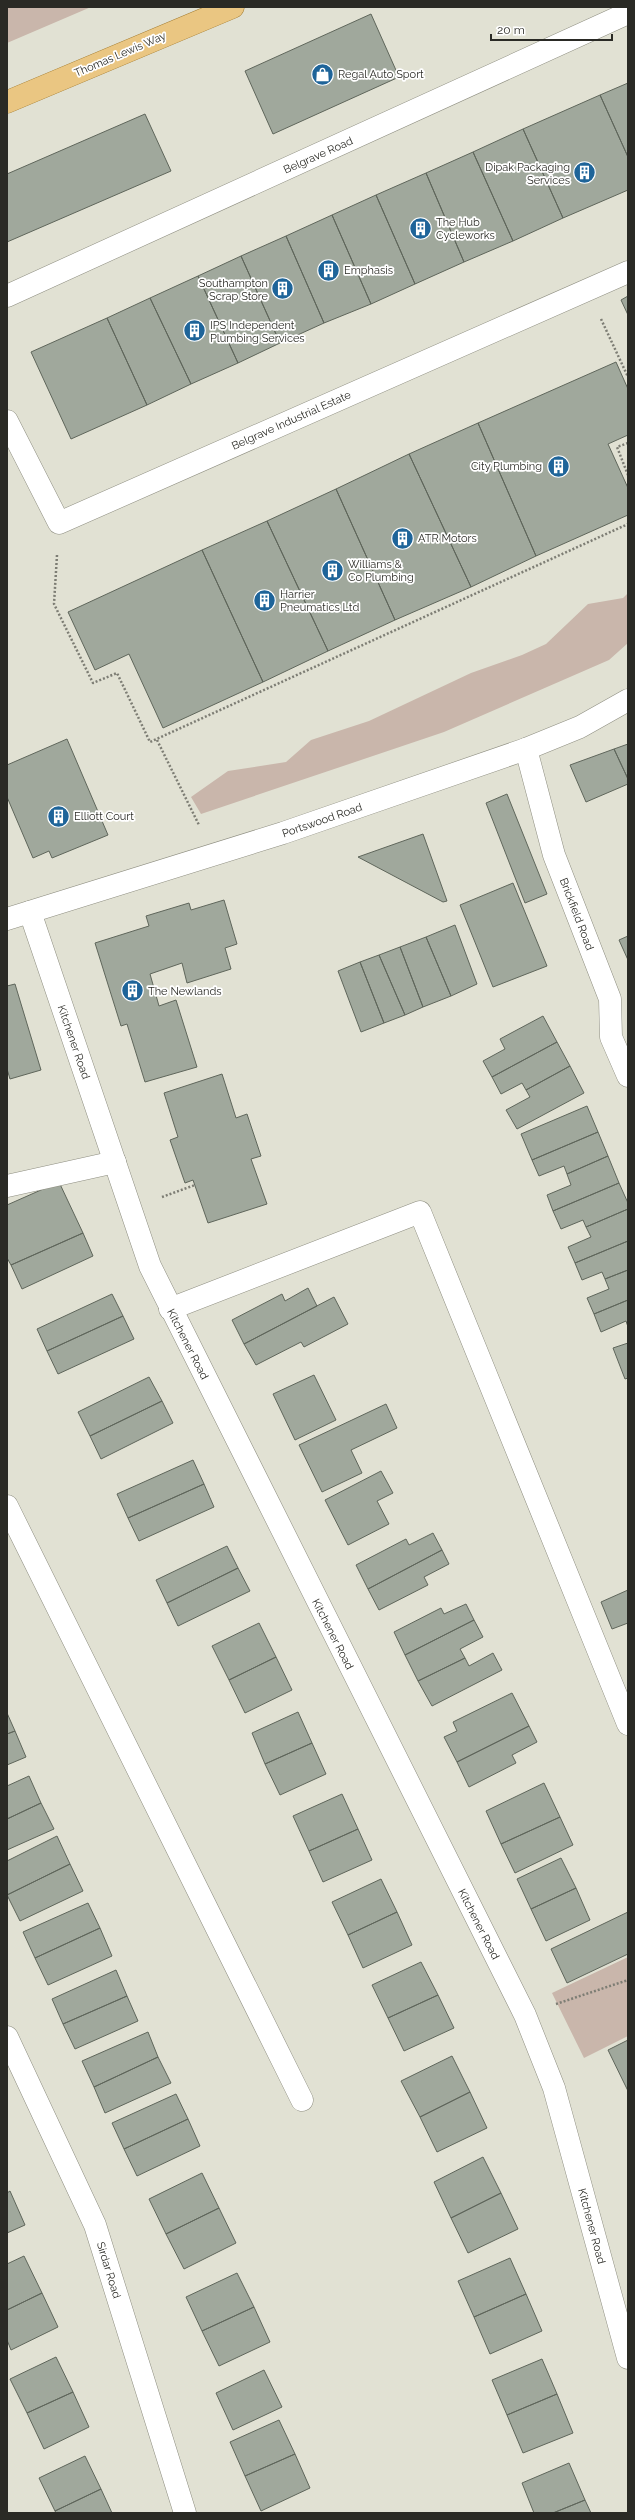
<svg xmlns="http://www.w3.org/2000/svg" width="635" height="2520" font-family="Raleway,sans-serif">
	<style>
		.green { fill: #c9b6ab }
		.building { fill: #a0a89c; stroke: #5f665b }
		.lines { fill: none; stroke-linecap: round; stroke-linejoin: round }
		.lane-casing { stroke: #8e8e81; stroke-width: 23 }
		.street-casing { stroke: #8e8e81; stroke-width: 23 }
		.secondary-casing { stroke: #8e8e81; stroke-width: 23 }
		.primary-casing { stroke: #9e772b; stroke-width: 23 }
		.path { stroke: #7d7d74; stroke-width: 2.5; stroke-dasharray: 2 2; stroke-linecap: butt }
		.lane { stroke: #fff; stroke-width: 22 }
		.street { stroke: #fff; stroke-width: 22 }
		.secondary { stroke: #fff; stroke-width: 22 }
		.primary { stroke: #eac682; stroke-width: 22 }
		.labels { text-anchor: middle; stroke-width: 3.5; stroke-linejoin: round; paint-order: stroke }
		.street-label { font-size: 11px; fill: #2a2a25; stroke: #fff }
		.poi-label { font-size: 11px; fill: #2a2a25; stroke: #fff; text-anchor: start }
	</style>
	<rect width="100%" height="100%" fill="#e1e1d3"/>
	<path class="green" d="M7 7H91L7 43Z
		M628 593V643L609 660 444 732 201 814 191 797 228 771 286 762 311 740 369 721 471 673 522 655 546 644 588 604 623 598Z
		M628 1957V2036L584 2058 552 1993Z"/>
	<path class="building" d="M371 14 399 77 273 134 245 71Z
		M628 83V157L600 95Z
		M600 95 628 157V190L563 218 523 129Z
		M145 114 171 171 7 242V174Z
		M523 129 563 218 513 241 473 152Z
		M473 152 513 241 464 262 426 173Z
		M426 173 464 262 415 284 376 195Z
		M376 195 415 284 371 304 332 215Z
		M332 215 371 304 324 323 286 236Z
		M286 236 324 323 280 343 241 256Z
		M241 256 280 343 238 363 198 276Z
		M198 276 238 363 191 384 150 298Z
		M628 296V315L621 300Z
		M150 298 191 384 147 405 107 318Z
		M107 318 147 405 71 439 31 352Z
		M616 362 628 389V435L608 444 628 488V515L536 556 478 423Z
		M478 423 536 556 471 587 409 454Z
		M409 454 471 587 395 620 336 489Z
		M336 489 395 620 328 651 267 521Z
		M267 521 328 651 263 682 202 550Z
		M202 550 263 682 163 728 129 654 95 670 68 612Z
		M67 739 108 835 52 858 49 851 33 858 7 797V765Z
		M628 744V779L614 749Z
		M614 749 628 779V784L586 802 570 765Z
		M507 794 547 894 525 903 486 803Z
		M423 834 447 901 443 902 358 857Z
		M513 883 547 966 493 987 460 905Z
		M224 900 237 944 225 948 231 969 187 983 182 963 150 974 159 1006 176 1000 197 1067 145 1082 127 1024 121 1026 95 943 149 926 146 916 189 903 191 910Z
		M455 925 477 984 451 996 426 937Z
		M628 936V960L619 940Z
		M426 937 451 996 423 1007 400 947Z
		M400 947 423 1007 405 1015 379 955Z
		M379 955 405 1015 384 1023 360 962Z
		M360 962 384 1023 361 1032 338 971Z
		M15 984 41 1070 10 1079 7 1069V986Z
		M543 1016 557 1042 492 1077 483 1061 505 1049 500 1039Z
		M557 1042 570 1066 526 1090 522 1083 501 1094 492 1077Z
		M570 1066 584 1093 517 1129 506 1110 530 1097 526 1090Z
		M222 1074 236 1118 247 1114 261 1156 251 1159 267 1204 208 1223 193 1180 185 1183 170 1140 178 1137 164 1093Z
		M587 1106 598 1132 532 1160 521 1134Z
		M598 1132 608 1156 567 1174 564 1166 539 1176 532 1160Z
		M608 1156 619 1183 553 1211 547 1195 571 1185 567 1174Z
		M59 1182 83 1233 11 1265 7 1258V1205Z
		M619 1183 628 1203V1209L586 1227 583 1220 561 1229 553 1211Z
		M628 1209V1241L575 1263 568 1247 591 1237 586 1227Z
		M83 1233 93 1256 22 1289 11 1265Z
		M628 1241V1270L605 1279 602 1272 582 1280 575 1263Z
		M628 1270V1300L594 1314 587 1298 609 1289 605 1279Z
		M308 1288 317 1306 244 1344 232 1320 282 1294 285 1301Z
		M112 1294 123 1316 47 1351 37 1329Z
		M334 1297 348 1324 304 1347 301 1342 256 1365 244 1344Z
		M628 1300V1327L626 1321 601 1332 594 1314Z
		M123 1316 134 1339 58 1374 47 1351Z
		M628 1343V1378L625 1379 613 1348Z
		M314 1375 336 1420 295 1440 273 1394Z
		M149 1377 162 1401 90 1436 78 1412Z
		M162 1401 173 1423 101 1459 90 1436Z
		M386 1404 397 1428 351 1450 362 1473 322 1492 299 1445Z
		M193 1460 204 1484 128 1518 117 1494Z
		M381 1471 393 1493 377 1501 389 1524 348 1545 325 1500Z
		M204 1484 214 1507 139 1541 128 1518Z
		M433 1533 442 1550 368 1589 356 1565 406 1539 409 1545Z
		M227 1546 238 1568 167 1603 156 1580Z
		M442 1550 449 1564 424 1577 428 1585 379 1610 368 1589Z
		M238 1568 250 1591 178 1626 167 1603Z
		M628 1590V1623L612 1629 601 1602Z
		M466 1604 474 1620 405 1655 394 1632 441 1608 444 1614Z
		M474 1620 483 1637 460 1649 465 1658 418 1681 405 1655Z
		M259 1623 276 1657 229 1680 212 1646Z
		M493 1653 502 1670 432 1706 418 1681 465 1658 469 1666Z
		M276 1657 292 1690 245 1713 229 1680Z
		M512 1693 529 1726 457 1762 444 1737 457 1731 453 1722Z
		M298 1712 312 1743 265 1764 252 1733Z
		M7 1713 15 1731 7 1734Z
		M529 1726 537 1742 512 1755 516 1763 469 1787 457 1762Z
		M15 1731 26 1757 7 1765V1734Z
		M312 1743 326 1774 280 1795 265 1764Z
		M29 1776 41 1803 7 1819V1786Z
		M544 1783 560 1817 501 1844 486 1811Z
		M342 1794 358 1829 309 1851 293 1816Z
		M41 1803 54 1829 7 1850V1819Z
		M560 1817 573 1845 515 1873 501 1844Z
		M358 1829 372 1860 323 1882 309 1851Z
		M57 1836 70 1864 7 1895V1861Z
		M561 1858 576 1888 531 1909 517 1879Z
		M70 1864 83 1891 20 1921 7 1895Z
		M381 1879 397 1912 348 1935 332 1902Z
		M576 1888 590 1920 546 1941 531 1909Z
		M88 1903 100 1928 35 1958 23 1932Z
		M397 1912 412 1945 363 1968 348 1935Z
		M628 1912V1954L567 1983 551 1949Z
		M100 1928 112 1956 48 1985 35 1958Z
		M421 1962 438 1995 388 2018 372 1985Z
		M116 1970 127 1996 63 2024 52 1999Z
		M438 1995 454 2028 404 2051 388 2018Z
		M127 1996 138 2021 75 2049 63 2024Z
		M148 2032 158 2057 94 2087 82 2061Z
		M628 2040V2091L608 2050Z
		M452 2056 470 2092 420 2117 401 2081Z
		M158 2057 171 2083 105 2113 94 2087Z
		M470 2092 487 2128 437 2152 420 2117Z
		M176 2094 188 2119 124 2149 112 2123Z
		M188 2119 200 2146 137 2176 124 2149Z
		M483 2157 501 2193 451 2218 434 2182Z
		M202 2173 219 2208 166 2234 149 2199Z
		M10 2191 25 2225 7 2233V2193Z
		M501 2193 518 2229 468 2253 451 2218Z
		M219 2208 236 2243 184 2269 166 2234Z
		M24 2256 42 2293 7 2310V2264Z
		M510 2258 526 2294 474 2317 458 2281Z
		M237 2273 254 2307 202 2331 186 2297Z
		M42 2293 58 2327 11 2350 7 2340V2310Z
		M526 2294 542 2331 490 2354 474 2317Z
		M254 2307 270 2342 219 2366 202 2331Z
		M56 2357 73 2392 27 2413 10 2379Z
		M542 2359 557 2394 507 2415 492 2380Z
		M264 2370 282 2407 233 2430 216 2393Z
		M73 2392 89 2427 44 2449 27 2413Z
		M557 2394 573 2433 523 2453 507 2415Z
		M279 2420 295 2454 245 2476 230 2442Z
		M295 2454 310 2488 261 2511 245 2476Z
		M85 2456 101 2489 55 2511 39 2478Z
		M569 2463 585 2500 553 2513H534L522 2483Z
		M101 2489 112 2513H56L55 2511Z
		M585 2500 591 2513H553Z"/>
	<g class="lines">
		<defs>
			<path id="lane" d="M7 1186 115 1162
				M170 1309 420 1212 628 1724
				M7 1506 302 2100"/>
			<path id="street" d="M7 296 628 13
				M7 421 59 523 628 272
				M526 749 554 855 610 999 611 1037 628 1076
				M30 912 150 1266 525 2015 554 2088 628 2358
				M7 2037 95 2225 185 2513"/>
			<path id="secondary" d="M7 919 283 833 526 749 580 727 628 700"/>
			<path id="primary" d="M7 102 233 7"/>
		</defs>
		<use href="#lane" class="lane-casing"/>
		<use href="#street" class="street-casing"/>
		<use href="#secondary" class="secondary-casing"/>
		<use href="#primary" class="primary-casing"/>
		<path class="path" d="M601 319 628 377
			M628 443 617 447 628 475
			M57 555 54 604 93 683 117 673 150 742 628 524
			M157 740 199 825
			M162 1197 195 1185
			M556 2004 628 1980"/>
		<use href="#lane" class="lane"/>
		<use href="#street" class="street"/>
		<use href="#secondary" class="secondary"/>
		<use href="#primary" class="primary"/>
	</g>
	<defs>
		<symbol id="shop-disc" viewBox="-11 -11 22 22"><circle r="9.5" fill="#1e6499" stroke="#fff"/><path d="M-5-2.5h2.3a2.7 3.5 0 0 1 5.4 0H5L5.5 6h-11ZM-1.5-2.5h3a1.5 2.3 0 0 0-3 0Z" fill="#fff"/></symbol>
		<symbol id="building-disc" viewBox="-11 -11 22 22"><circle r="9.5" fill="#1e6499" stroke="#fff"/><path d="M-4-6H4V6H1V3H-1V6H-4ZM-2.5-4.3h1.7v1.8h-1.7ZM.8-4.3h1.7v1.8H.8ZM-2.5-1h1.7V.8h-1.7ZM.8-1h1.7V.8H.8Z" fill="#fff"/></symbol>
	</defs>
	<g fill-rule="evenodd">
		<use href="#shop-disc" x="310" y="62" width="25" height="25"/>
		<use href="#building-disc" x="572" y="160" width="25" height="25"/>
		<use href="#building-disc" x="408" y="216" width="25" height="25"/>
		<use href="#building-disc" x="316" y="258" width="25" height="25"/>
		<use href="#building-disc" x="270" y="276" width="25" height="25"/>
		<use href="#building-disc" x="182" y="318" width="25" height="25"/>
		<use href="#building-disc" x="546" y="454" width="25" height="25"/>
		<use href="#building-disc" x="390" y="526" width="25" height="25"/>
		<use href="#building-disc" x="320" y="558" width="25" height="25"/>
		<use href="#building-disc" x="252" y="588" width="25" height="25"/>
		<use href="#building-disc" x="46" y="804" width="25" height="25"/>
		<use href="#building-disc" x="120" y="978" width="25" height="25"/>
	</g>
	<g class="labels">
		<g class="street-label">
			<text transform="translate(120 54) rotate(-23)" y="4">Thomas Lewis Way</text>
			<text transform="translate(318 155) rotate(-24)" y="4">Belgrave Road</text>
			<text transform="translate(291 420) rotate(-24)" y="4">Belgrave Industrial Estate</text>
			<text transform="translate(322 820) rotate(-19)" y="4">Portswood Road</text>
			<text transform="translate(577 914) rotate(69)" y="4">Brickfield Road</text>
			<text transform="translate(74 1042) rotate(71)" y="4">Kitchener Road</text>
			<text transform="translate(188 1344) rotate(63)" y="4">Kitchener Road</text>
			<text transform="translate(333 1634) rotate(63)" y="4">Kitchener Road</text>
			<text transform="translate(479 1924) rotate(63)" y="4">Kitchener Road</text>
			<text transform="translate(592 2226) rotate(75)" y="4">Kitchener Road</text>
			<text transform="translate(109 2270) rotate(73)" y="4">Sirdar Road</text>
		</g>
		<g class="poi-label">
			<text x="338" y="78">Regal Auto Sport</text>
			<text x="570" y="171" text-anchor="end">Dipak Packaging<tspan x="570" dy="13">Services</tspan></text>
			<text x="436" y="226">The Hub<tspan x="436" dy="13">Cycleworks</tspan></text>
			<text x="344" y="274">Emphasis</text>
			<text x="268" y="287" text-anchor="end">Southampton<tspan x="268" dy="13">Scrap Store</tspan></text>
			<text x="210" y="329">IPS Independent<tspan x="210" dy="13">Plumbing Services</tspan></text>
			<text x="542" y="470" text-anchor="end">City Plumbing</text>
			<text x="418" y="542">ATR Motors</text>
			<text x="348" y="568">Williams &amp;<tspan x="348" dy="13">Co Plumbing</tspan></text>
			<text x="280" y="598">Harrier<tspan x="280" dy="13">Pneumatics Ltd</tspan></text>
			<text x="74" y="820">Elliott Court</text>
			<text x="148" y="995">The Newlands</text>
		</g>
	</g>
	<rect width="635" height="2520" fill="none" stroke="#2a2a25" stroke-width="16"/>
	<path d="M491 34v6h121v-6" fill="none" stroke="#2a2a25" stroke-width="2"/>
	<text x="497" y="34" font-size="12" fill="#2a2a25" stroke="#ffffff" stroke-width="3" paint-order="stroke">20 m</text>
</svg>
